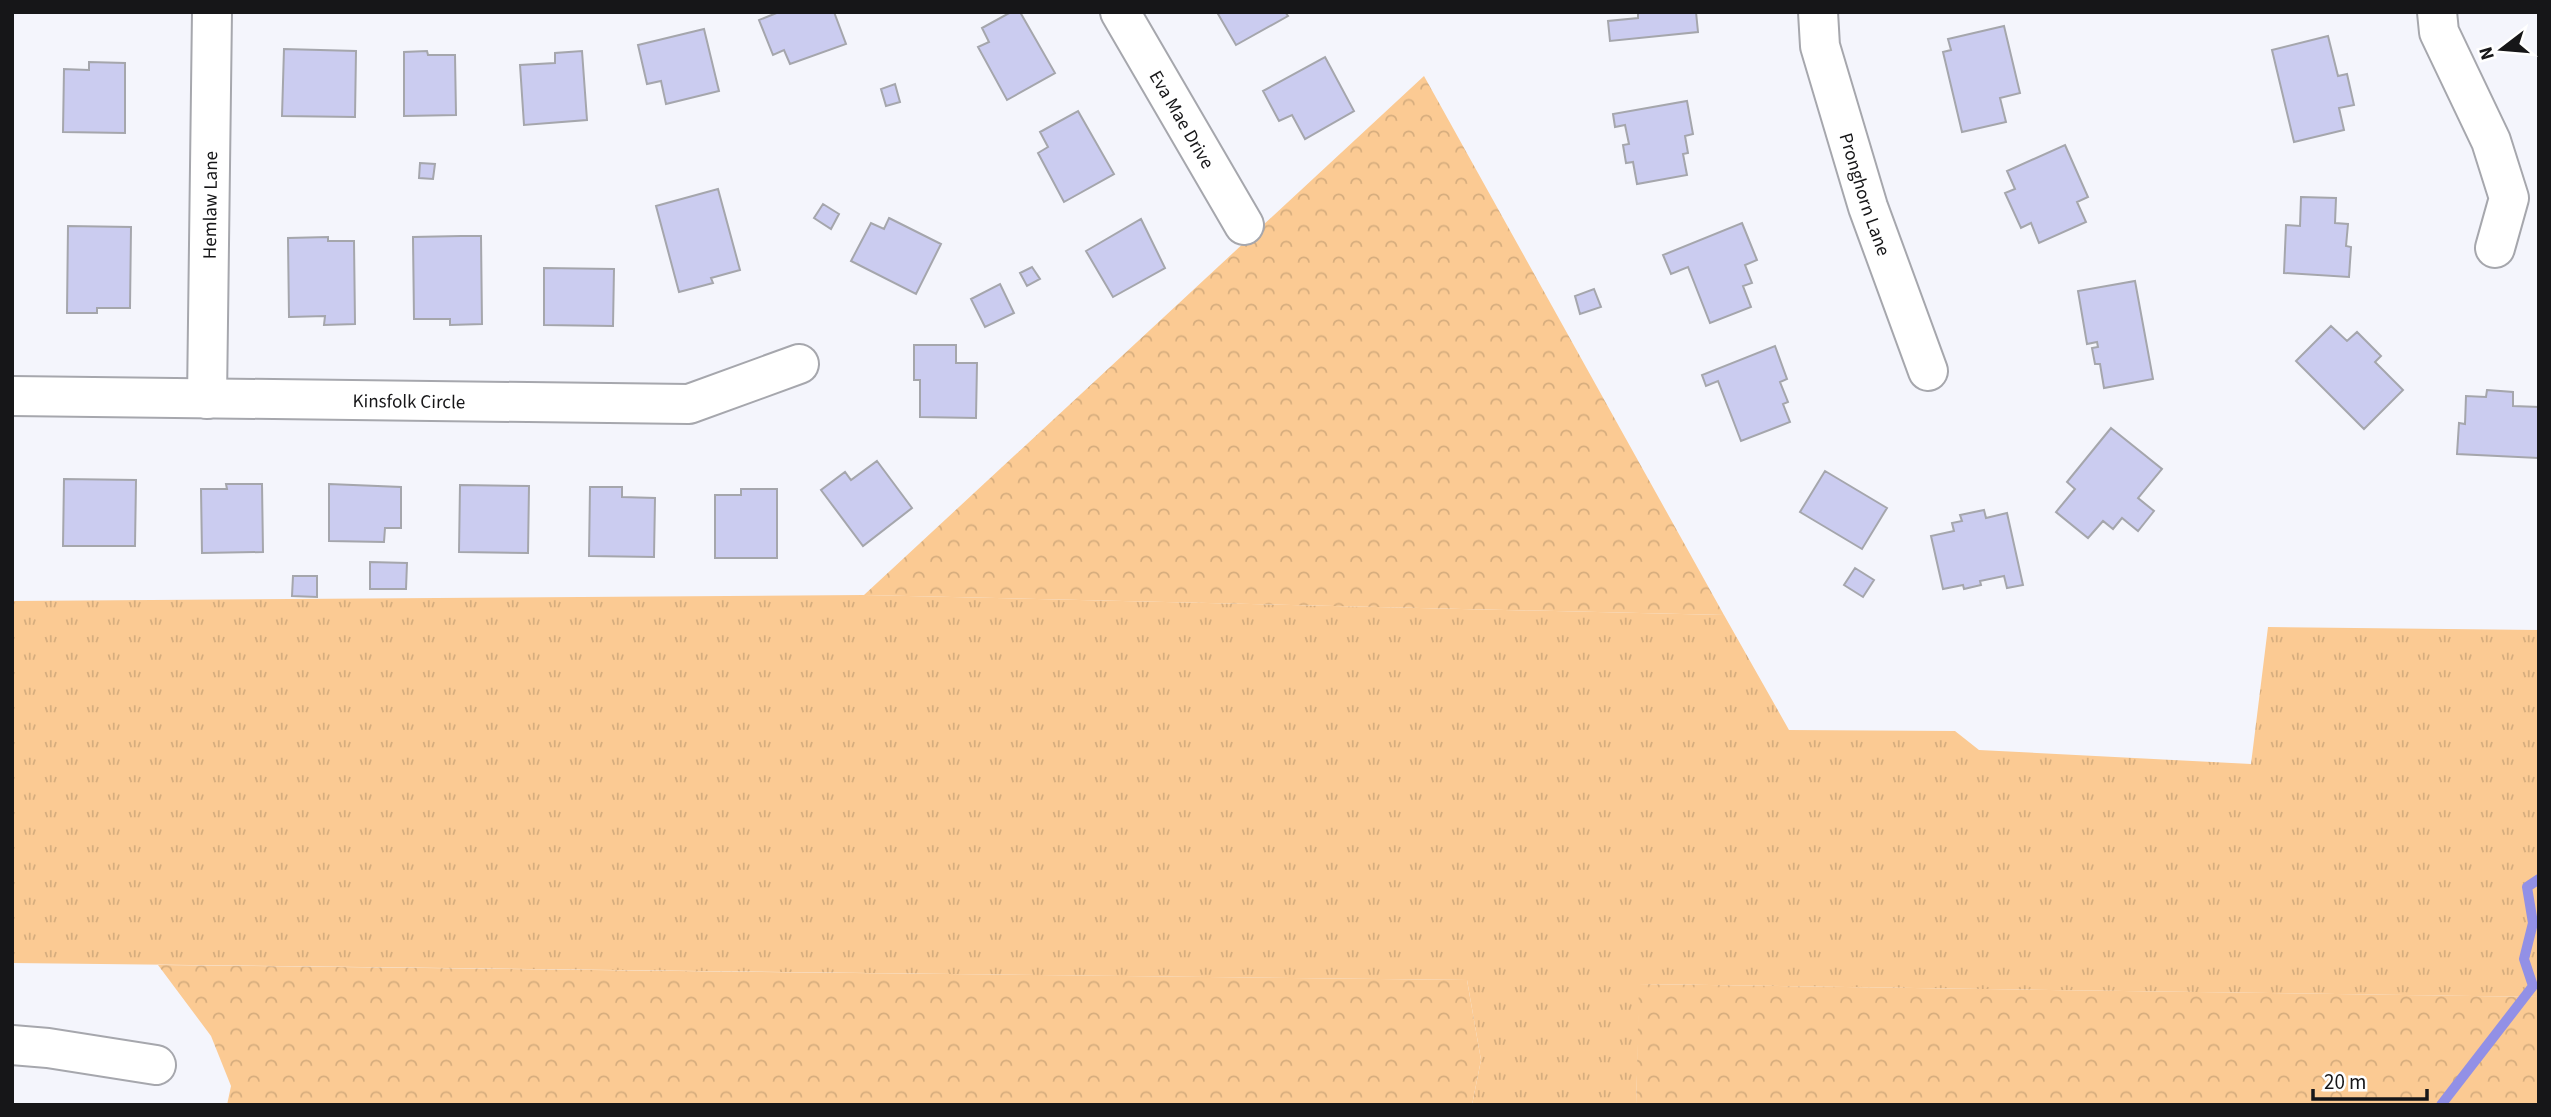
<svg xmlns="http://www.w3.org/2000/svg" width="2551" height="1117" font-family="'Source Sans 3',sans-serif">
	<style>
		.grass { fill: url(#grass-tufts) }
		.forest { fill: url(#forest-crowns) }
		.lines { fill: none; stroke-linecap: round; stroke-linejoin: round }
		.stream { stroke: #9290e6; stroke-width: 10 }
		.building { fill: #cbccf0; stroke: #a5a6ac; stroke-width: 2 }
		.minor-casing { stroke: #a6a7ad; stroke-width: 42 }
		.minor { stroke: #fff; stroke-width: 38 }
		.labels { text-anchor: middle; stroke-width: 7; stroke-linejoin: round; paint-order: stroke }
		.street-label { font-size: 19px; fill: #161618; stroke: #fff }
	</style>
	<defs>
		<pattern id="grass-tufts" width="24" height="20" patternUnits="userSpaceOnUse" patternTransform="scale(1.75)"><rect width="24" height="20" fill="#fbca93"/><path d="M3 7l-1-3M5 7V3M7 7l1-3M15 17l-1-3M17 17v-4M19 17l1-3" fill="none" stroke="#d6ad7e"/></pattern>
		<pattern id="forest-crowns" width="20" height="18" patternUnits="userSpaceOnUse" patternTransform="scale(1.75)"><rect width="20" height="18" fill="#fbca93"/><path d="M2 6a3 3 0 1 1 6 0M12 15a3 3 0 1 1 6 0" fill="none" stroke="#d6ad7e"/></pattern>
	</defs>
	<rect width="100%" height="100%" fill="#f4f5fc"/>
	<path class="grass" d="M864 595 1724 615 1789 730 1955 731 1979 750 2251 764 2268 627 2539 630V997L1640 984 1636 1105H1472L1481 1060 1467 980 12 963V601Z"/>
	<path class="forest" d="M1424 76 1724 615 864 595Z
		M158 965 1467 980 1481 1060 1472 1105H227L231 1086 211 1036Z
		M1639 984 2539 997V1105H1636Z"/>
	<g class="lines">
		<path class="stream" d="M2441 1105 2533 986 2524 959 2533 923 2527 887 2539 879"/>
	</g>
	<path class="building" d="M779 12H834L846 44 790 64 784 50 773 55 759 20Z
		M1011 12H1020L1055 73 1007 100 978 47 989 42 982 28Z
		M1222 12H1285L1288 16 1236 45 1218 14Z
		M1638 12H1696L1698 32 1610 41 1608 21 1638 18Z
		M2004 26 2020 93 2000 98 2006 122 1962 132 1943 52 1951 50 1948 39Z
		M704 29 719 91 666 104 661 81 647 84 638 45Z
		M2328 36 2338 76 2347 74 2354 105 2339 108 2344 130 2294 142 2272 50Z
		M284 49 356 51 355 117 282 116Z
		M427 51 428 55H455L456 115 404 116V52Z
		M582 51 587 120 524 125 520 65 555 63V53Z
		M1325 57 1354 111 1305 139 1292 115 1279 121 1263 91Z
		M89 62 125 63V133L63 132 64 69 89 70Z
		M895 84 900 102 886 106 881 89Z
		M1687 101 1693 134 1685 136 1688 153 1683 154 1687 175 1637 184 1633 162 1626 163 1623 145 1629 144 1625 125 1615 127 1613 114Z
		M1078 111 1114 174 1064 202 1038 153 1048 147 1040 132Z
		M2065 145 2088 197 2077 202 2086 222 2039 243 2031 223 2021 228 2005 193 2015 189 2007 171Z
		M420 163 435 164 433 179 419 178Z
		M718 189 740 270 711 278 713 283 679 292 656 206Z
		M2301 197 2336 198 2335 223 2348 224 2346 246 2351 247 2349 277 2284 273 2286 225 2300 226Z
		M823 204 839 214 831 229 814 218Z
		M889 218 941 244 916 294 851 261 871 223 884 229Z
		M1141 219 1165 268 1113 297 1086 251Z
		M1742 223 1757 260 1745 265 1752 283 1743 286 1751 307 1710 323 1688 267 1671 274 1663 255Z
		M68 226 131 227 130 308H97V313H67Z
		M461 236H481L482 324 450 325V319H414L413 237Z
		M328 237V241H354L355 324 324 325 325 316 289 317 288 238Z
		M1032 267 1040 279 1027 286 1020 273Z
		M544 268 614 269 613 326 544 325Z
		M2135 281 2153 379 2104 388 2100 364H2095L2092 348 2098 347 2097 342 2087 344 2078 291Z
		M1000 284 1014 313 985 327 971 299Z
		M1594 289 1601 307 1580 314 1575 296Z
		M2331 326 2347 341 2357 332 2381 356 2375 362 2403 390 2364 429 2296 361Z
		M914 345H956V363H977L976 418 920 417V380H914Z
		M1775 346 1787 379 1780 382 1788 402 1783 404 1790 422 1741 441 1718 381 1706 386 1702 375Z
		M2487 390 2513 392V406L2539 407 2538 458 2457 454 2459 423 2465 424 2466 396 2486 397Z
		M2111 428 2162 469 2138 498 2154 511 2138 531 2122 518 2113 529 2103 521 2088 538 2056 512 2075 489 2067 482Z
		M877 461 912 508 863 546 821 490 845 472 851 480Z
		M1825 471 1887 508 1862 549 1800 512Z
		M64 479 136 480 135 546H63Z
		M226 484H262L263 552 202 553 201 489H227Z
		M329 484 401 487V528H385L384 542 329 541Z
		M460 485 529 486 528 553 459 552Z
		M590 487H622V497L655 498 654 557 589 556Z
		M741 489H777V558H715V495H741Z
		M1984 510 1986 518 2007 513 2023 585 2007 588 2004 576 1980 581 1981 585 1964 589 1963 585 1943 589 1931 536 1954 531 1952 523 1962 521 1960 515Z
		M370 562 407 563 406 589H370Z
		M1855 568 1874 580 1863 597 1844 585Z
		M293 576H317V597L292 596Z"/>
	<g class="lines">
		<defs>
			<g id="minor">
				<path id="s1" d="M1120 12 1244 225"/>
				<path id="s2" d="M1818 12 1820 46 1868 207 1928 371"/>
				<path d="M2437 12 2439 32 2491 141 2509 198 2495 248"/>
				<path id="s3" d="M12 396 689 404 799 364"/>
				<path id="s4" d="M207 399 212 12"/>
				<path d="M12 1045 48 1048 156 1065"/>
			</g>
		</defs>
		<use href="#minor" class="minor-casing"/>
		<use href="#minor" class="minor"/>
	</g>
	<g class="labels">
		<g class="street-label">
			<text dy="7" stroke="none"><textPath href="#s1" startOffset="124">Eva Mae Drive</textPath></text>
			<text dy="7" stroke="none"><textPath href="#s2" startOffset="189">Pronghorn Lane</textPath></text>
			<text dy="7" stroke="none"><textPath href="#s4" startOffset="194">Hemlaw Lane</textPath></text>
			<text dy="7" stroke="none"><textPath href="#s3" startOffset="397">Kinsfolk Circle</textPath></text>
		</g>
	</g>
	<rect width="2551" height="1117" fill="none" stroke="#161618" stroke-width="28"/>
	<g transform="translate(2502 49) rotate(254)" stroke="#ffffff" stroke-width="5" paint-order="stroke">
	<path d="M0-5L12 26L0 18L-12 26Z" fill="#161618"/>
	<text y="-10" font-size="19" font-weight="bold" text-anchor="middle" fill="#161618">N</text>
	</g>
	<path d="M2313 1089v10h114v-10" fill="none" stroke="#161618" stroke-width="3.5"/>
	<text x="2324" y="1089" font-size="21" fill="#161618" stroke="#ffffff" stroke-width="5" paint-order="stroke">20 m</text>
</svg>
